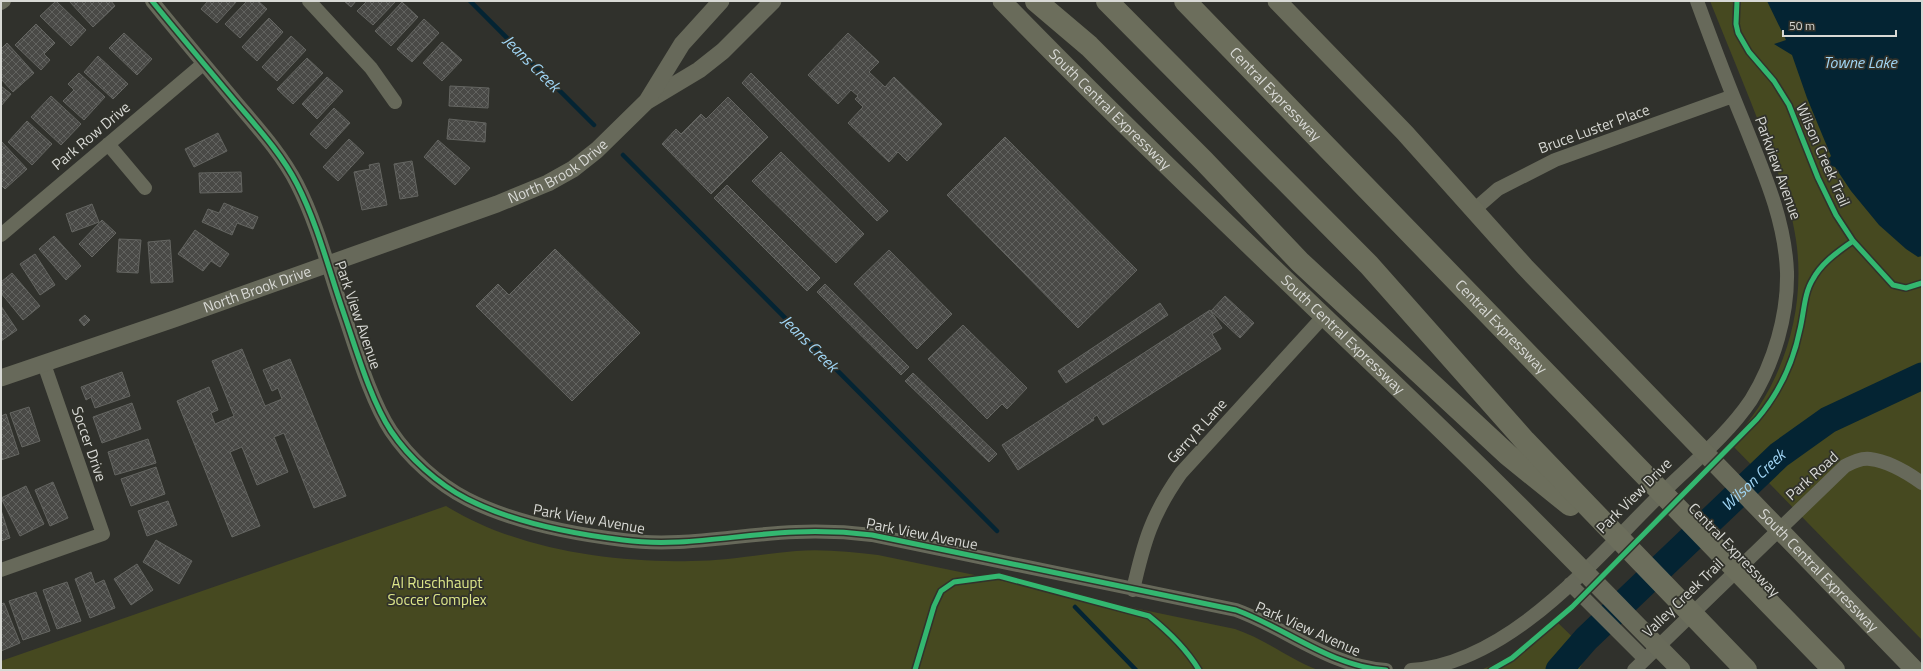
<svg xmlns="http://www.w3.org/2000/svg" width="1923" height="671" font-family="'Titillium Web',sans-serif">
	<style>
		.green { fill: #464920 }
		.water { fill: #042433 }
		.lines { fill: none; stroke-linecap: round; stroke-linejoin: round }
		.stream { stroke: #042433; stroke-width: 4.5 }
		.river { stroke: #042433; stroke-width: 27 }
		.building { fill: url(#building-cross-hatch); stroke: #646561 }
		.minor { stroke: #67695a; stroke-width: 14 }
		.tertiary { stroke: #67695a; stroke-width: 17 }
		.secondary { stroke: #696b5a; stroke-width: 19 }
		.motorway { stroke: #6c6e5c; stroke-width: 22 }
		.cycleway-casing { stroke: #31322b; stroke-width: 8 }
		.cycleway { stroke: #33b770; stroke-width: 5 }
		.labels { text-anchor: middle; stroke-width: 3.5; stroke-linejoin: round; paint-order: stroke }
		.street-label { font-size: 15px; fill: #d8d9d5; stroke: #31322b }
		.park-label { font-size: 15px; fill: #dde689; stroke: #31322b }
		.water-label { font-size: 16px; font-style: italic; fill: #a1d6f6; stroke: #31322b }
	</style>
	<defs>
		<pattern id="building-cross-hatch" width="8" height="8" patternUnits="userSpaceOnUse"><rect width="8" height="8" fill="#494946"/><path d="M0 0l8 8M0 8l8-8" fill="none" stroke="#626360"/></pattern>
	</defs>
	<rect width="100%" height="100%" fill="#30312c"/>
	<path class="green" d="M1710 1H1922V640L1730 443C1781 391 1807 313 1796 240 1791 204 1777 170 1764 136 1747 91 1728 46 1710 1Z
		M446 506C515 549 611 563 691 561 726 561 761 554 796 551 824 549 851 552 878 555L1235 629C1265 639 1289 659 1318 670H1V661Z
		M1556 621 1588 652 1579 670H1481C1509 658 1533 641 1556 621Z"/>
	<path class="water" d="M1767 1H1922V256L1918 257 1906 249 1879 225 1851 191 1835 167 1828 165 1826 161 1831 156 1807 98 1792 55 1774 44 1786 40Z"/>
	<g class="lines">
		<path class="stream" d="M470 1 594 125
			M623 155 997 531
			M1075 607 1136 670"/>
		<path class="river" id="s1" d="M1559 670 1586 639 1779 455 1828 420 1922 376"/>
	</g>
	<path class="building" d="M56 1 86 30 71 46 40 16Z
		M69 1H111L115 6 93 27Z
		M208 1H237L217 23 201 9Z
		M247 1H258L267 9 240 38 225 24Z
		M344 1H356L351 7Z
		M367 1H396L373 25 357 11Z
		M402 2 418 17 391 46 375 31Z
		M269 18 283 32 257 61 242 47Z
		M424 19 439 33 412 62 397 49Z
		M36 24 55 43 44 54 50 60 41 70 15 45Z
		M124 33 152 59 137 75 109 48Z
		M848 33 879 62 869 72 885 87 894 77 942 124 907 161 898 152 889 162 848 123 863 107 855 99 858 96 851 90 838 104 808 75Z
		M291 36 306 50 277 81 262 67Z
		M442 42 462 60 442 81 423 63Z
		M7 43 34 73 13 92 1 79V49Z
		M98 56 128 84 113 99 84 72Z
		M307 58 323 73 293 104 277 89Z
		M79 73 105 97 84 120 63 101 74 90 68 84Z
		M751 73 888 211 877 221 742 83Z
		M327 77 343 91 317 119 302 104Z
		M1 86 11 94 1 106Z
		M450 86 489 88 488 108 449 106Z
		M51 96 81 124 61 145 31 117Z
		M728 97 768 137 711 194 662 144 676 129 681 134 701 114 706 119Z
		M334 108 350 123 326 149 310 134Z
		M449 119 486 123 485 142 447 139Z
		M27 121 52 144 32 165 8 142Z
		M218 133 227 151 194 167 185 149Z
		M1005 137 1137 270 1078 328 947 195Z
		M349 139 364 153 338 181 323 167Z
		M438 140 470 168 455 185 424 157Z
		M1 141 27 169 5 189 1 185Z
		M781 152 864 234 836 263 752 181Z
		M412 161 418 196 400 199 394 164Z
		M379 163 387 205 362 210 354 172 370 169 369 165Z
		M241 172 242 192 200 193 199 173Z
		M727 185 820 278 807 291 714 198Z
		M224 203 258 217 253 229 237 223 232 235 202 222 208 209 219 213Z
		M92 204 99 222 72 232 66 214Z
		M102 220 116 233 92 257 79 244Z
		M195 230 229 254 220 267 211 261 203 271 178 254Z
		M54 236 81 266 66 280 39 249Z
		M119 239 141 240 138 273 117 272Z
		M170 240 173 282 151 283 148 242Z
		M555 249 640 333 572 401 476 306 498 284 509 295Z
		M889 250 952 314 917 349 854 284Z
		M35 254 55 285 40 295 20 264Z
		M12 273 40 306 23 320 1 293V282Z
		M825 284 909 367 901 375 817 292Z
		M1225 296 1254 323 1240 338 1211 311Z
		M1160 303 1168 315 1066 383 1058 371Z
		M1 306 17 330 1 341Z
		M1210 310 1222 328 1212 334 1221 349 1103 425 1097 415 1093 418 1094 420 1018 470 1002 445Z
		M85 315 90 320 84 326 79 320Z
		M963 325 1027 388 1007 409 1002 404 987 419 928 359Z
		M242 349 265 406 282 399 278 388 272 391 263 370 290 359 346 496 314 508 284 433 274 437 288 472 257 485 242 447 230 452 260 526 232 537 177 401 209 387 218 410 211 413 215 424 234 416 212 361Z
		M122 372 130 396 95 408 91 397 86 400 81 387Z
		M913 373 997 454 989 462 905 381Z
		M132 403 141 429 102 443 93 417Z
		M29 407 40 441 22 447 10 413Z
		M6 414 19 454 1 460V416Z
		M148 439 156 463 115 475 108 452Z
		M156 467 165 494 131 506 121 479Z
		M53 482 68 518 50 526 35 490Z
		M26 486 44 524 20 536 1 498Z
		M168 501 177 525 147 536 138 511Z
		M1 510 10 538 1 541Z
		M156 540 192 561 179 584 143 562Z
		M137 564 153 590 131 605 114 579Z
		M91 572 95 584 104 580 115 608 90 618 75 579Z
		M67 582 81 621 57 629 43 590Z
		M36 592 50 631 23 640 9 601Z
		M4 603 20 643 1 651V604Z"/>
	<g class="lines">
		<path class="minor" d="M152 1C178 33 204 64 230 95 254 124 280 151 297 184 318 225 329 271 344 314 356 349 371 401 391 431 409 458 438 484 467 499 512 522 573 534 623 540 681 548 738 534 796 532 821 531 847 532 872 535L1236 610C1286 628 1331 667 1386 670
			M309 1 371 68 395 102
			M1 3 4 1
			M108 144 145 188
			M1475 209 1498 189 1555 160 1733 96
			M1 235 203 64
			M1 570 103 534 44 364
			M1570 584 1645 659
			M1133 590C1144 541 1152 514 1181 473L1323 317
			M1411 670C1509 663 1591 563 1658 497 1689 466 1726 437 1751 400 1774 363 1788 315 1787 272 1785 219 1763 171 1744 123 1727 82 1712 42 1697 1
			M1634 670 1845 466C1853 462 1861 458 1870 459 1887 461 1908 473 1922 483"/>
		<g class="tertiary">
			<path d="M649 100 699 70 723 51 773 1"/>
			<path id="s2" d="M1 378 174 319 497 204 548 183 573 169 597 150 647 101 682 44 721 1"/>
		</g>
		<g class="secondary">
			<path id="s3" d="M1002 1C1160 164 1327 317 1489 476 1554 540 1617 605 1681 670"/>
			<path id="s4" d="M1277 1 1405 133 1525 267 1915 670"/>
		</g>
		<g class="motorway">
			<path d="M1036 1 1089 46 1204 161 1300 262 1508 455 1570 505"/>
			<path d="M1107 1 1369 265 1525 441 1746 670"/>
			<path id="s5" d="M1185 1 1834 670"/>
		</g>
		<defs>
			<path id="cycleway" d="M152 1C178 33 204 64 230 95 254 124 280 151 297 184 318 225 329 271 344 314 356 349 371 401 391 431 409 458 438 484 467 499 512 522 573 534 623 540 681 548 738 534 796 532 821 531 847 532 872 535L1236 610C1286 628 1331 667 1386 670
				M1737 1 1736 24 1738 33 1749 52 1774 81 1789 105 1818 178 1836 215 1853 241 1893 285 1906 288 1922 283
				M915 670 934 606 941 591 954 582 999 576 1149 616C1169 632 1186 648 1199 670
				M1491 670 1512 658 1572 607 1757 419C1780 392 1793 364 1800 329 1804 313 1804 293 1813 279 1822 262 1838 252 1853 241"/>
		</defs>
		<use href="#cycleway" class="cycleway-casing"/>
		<use href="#cycleway" class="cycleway"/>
	</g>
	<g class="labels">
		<g class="street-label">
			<text dy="5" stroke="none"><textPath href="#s5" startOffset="130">Central Expressway</textPath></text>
			<text dy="5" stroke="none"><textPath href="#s3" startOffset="153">South Central Expressway</textPath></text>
			<text transform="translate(1594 129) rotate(-20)" y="5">Bruce Luster Place</text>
			<text transform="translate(91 136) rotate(-40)" y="5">Park Row Drive</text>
			<text transform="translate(1823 155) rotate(66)" y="5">Wilson Creek Trail</text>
			<text transform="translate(1778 168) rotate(70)" y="5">Parkview Avenue</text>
			<text dy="5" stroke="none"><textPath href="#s2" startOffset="595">North Brook Drive</textPath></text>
			<text dy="5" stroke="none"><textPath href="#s2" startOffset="271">North Brook Drive</textPath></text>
			<text transform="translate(358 315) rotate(71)" y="5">Park View Avenue</text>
			<text dy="5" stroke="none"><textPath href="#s5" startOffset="454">Central Expressway</textPath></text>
			<text dy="5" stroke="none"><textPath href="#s3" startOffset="477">South Central Expressway</textPath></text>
			<text transform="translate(1197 431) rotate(-48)" y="5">Gerry R Lane</text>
			<text transform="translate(89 444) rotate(71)" y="5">Soccer Drive</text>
			<text transform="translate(1812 476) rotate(-42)" y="5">Park Road</text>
			<text transform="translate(1634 496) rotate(-45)" y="5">Park View Drive</text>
			<text transform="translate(589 519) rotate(10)" y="5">Park View Avenue</text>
			<text transform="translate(922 534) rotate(11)" y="5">Park View Avenue</text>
			<text transform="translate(1734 550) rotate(46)" y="5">Central Expressway</text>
			<text dy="5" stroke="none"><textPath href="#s4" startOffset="786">South Central Expressway</textPath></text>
			<text transform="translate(1683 598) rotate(-44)" y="5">Valley Creek Trail</text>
			<text transform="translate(1308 629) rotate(24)" y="5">Park View Avenue</text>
		</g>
		<g class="park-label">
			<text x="437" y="588">Al Ruschhaupt<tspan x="437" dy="17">Soccer Complex</tspan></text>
		</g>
		<g class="water-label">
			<text x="1860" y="68">Towne Lake</text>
			<text transform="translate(532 63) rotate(45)" y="6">Jeans Creek</text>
			<text transform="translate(810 343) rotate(45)" y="6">Jeans Creek</text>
			<text dy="6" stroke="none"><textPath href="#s1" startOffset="272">Wilson Creek</textPath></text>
		</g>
	</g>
	<rect width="1923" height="671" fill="none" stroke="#d8d9d5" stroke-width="4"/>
	<path d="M1783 30v6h113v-6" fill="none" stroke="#d8d9d5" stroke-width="2"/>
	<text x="1789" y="30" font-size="12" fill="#d8d9d5" stroke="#31322b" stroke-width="3" paint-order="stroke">50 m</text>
</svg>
